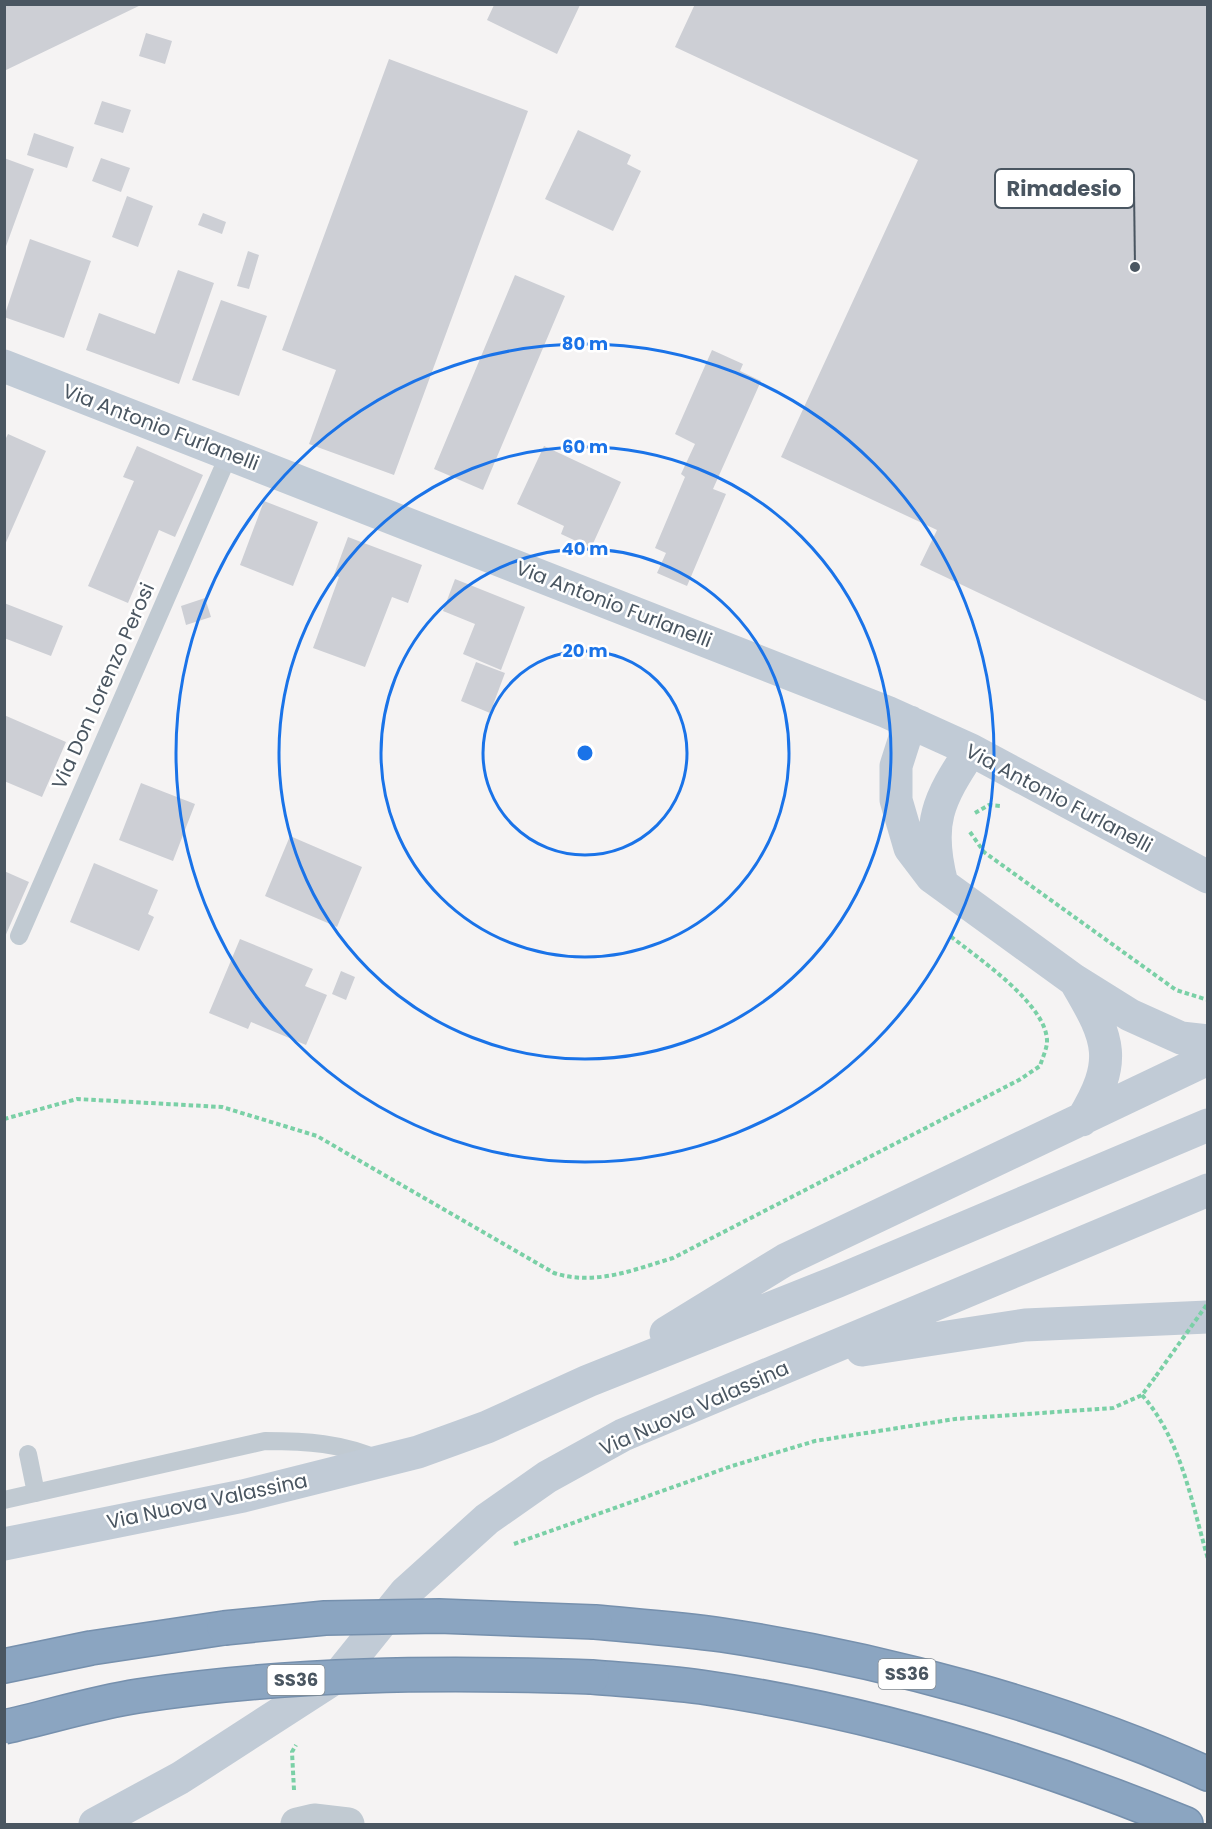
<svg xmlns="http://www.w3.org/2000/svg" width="1212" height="1829" font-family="Poppins,sans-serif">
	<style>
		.building { fill: #cdcfd5 }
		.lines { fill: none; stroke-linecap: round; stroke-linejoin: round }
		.highway-casing { stroke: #7690ad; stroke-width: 36 }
		.path { stroke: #7ad0a6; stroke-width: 4; stroke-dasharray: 4.5 3; stroke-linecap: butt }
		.lane { stroke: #c1cad2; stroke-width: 18 }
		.street { stroke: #c1cad2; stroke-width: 33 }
		.secondary { stroke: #c1cbd6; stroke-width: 33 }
		.highway { stroke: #8ba5c1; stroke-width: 33 }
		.highway-bridge-casing { stroke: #7690ad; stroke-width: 36; stroke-linecap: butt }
		.path-bridge { stroke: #7ad0a6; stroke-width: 4; stroke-dasharray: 4.5 3; stroke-linecap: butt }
		.highway-bridge { stroke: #8ba5c1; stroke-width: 33 }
		.ring { fill: none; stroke: #1a73e8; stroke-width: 3 }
		.labels { text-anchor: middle; stroke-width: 5; stroke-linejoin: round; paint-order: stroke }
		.shield { fill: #fff; stroke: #808990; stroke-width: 1.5 }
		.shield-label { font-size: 18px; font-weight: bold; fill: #4a5661 }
		.street-label { font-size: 20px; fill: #4a5661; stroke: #fff }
		.centre { fill: #1a73e8; stroke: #fff; stroke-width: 3 }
		.ring-label { font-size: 18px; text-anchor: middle; font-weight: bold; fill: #1a73e8; stroke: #fff; stroke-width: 5; stroke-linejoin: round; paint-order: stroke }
		.leader { fill: none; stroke: #4a5661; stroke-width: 2 }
		.callout-dot { fill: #4a5661; stroke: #fff; stroke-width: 2 }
		.callout { fill: #fff; stroke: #4a5661; stroke-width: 2 }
		.callout-label { font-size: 21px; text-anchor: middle; font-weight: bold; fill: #4a5661 }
	</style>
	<rect width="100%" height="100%" fill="#f5f3f3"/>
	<path class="building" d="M4 4H143L4 71Z
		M695 4H1208V702L920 565 937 530 781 457 918 160 675 47Z
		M494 5H580L557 54 487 20Z
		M146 33 172 41 165 64 139 56Z
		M389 59 528 111 394 475 309 444 336 370 282 350Z
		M102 101 131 110 123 133 94 124Z
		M578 130 631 155 627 164 641 171 613 231 545 199Z
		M34 133 74 147 67 168 27 155Z
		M4 158 34 169 5 249H4Z
		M101 158 130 168 121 192 92 181Z
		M127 196 153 206 138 247 112 237Z
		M203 213 226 222 222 234 198 225Z
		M30 239 91 261 64 338 4 317Z
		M248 251 259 255 249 289 237 286Z
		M178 270 214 283 179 384 86 350 99 313 155 334Z
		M515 275 565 296 483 490 434 469Z
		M221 300 267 316 239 396 192 380Z
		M712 350 743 364 740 371 761 381 713 489 726 494 687 586 657 573 666 553 655 548 685 477 681 474 695 444 675 434Z
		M8 434 46 451 4 547V442Z
		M137 446 203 475 175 537 159 530 128 603 88 586 134 481 123 477Z
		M544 446 621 482 591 548 561 534 564 526 517 504Z
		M264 501 318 522 293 586 240 565Z
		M348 537 422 565 408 603 392 597 365 667 313 648 339 577 334 575Z
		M455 579 525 607 501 670 463 654 475 624 443 611Z
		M205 598 211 617 186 625 181 606Z
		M4 603 63 626 51 656 4 638Z
		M476 662 505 673 490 713 461 701Z
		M4 715 66 742 42 797 4 781Z
		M141 783 195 804 173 861 119 840Z
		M290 836 362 867 337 927 265 896Z
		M94 863 158 890 148 914 154 917 139 951 70 922Z
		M4 871 29 882 4 939Z
		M240 939 313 969 305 986 327 995 306 1045 251 1022 248 1029 209 1013Z
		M341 971 355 977 346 1000 332 994Z"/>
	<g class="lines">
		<defs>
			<path id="highway" d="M595 1622C637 1626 680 1629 722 1635 882 1659 1060 1707 1208 1774
				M4 1666 91 1648 224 1628
				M592 1677C628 1680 665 1682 701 1687 868 1711 1031 1760 1186 1824"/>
		</defs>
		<use href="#highway" class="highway-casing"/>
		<path class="path" d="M975 813 989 805 1001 806
			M970 832 984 852 1176 990 1208 1000
			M4 1119 77 1099 222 1107 317 1136 554 1273C595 1286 633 1270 673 1258L1019 1080 1040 1066C1042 1059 1046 1051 1047 1043 1049 1005 976 957 949 935
			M1142 1395C1182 1441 1191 1501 1208 1559
			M514 1544 732 1466 815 1441 955 1419 1113 1408 1142 1395 1156 1376
			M294 1790 292 1752 296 1745"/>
		<path class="lane" d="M19 936 229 454
			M28 1454 36 1493
			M4 1500 265 1441C306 1441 342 1443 380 1460"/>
		<path class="street" d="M297 1824 314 1820 348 1824"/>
		<path class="secondary" d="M4 366 887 712 971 750 1208 877
			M910 722 896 766V800L910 848 932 877 1074 980 1130 1015 1181 1038 1208 1041
			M942 884C926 823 938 800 971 750
			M1077 984C1110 1040 1118 1061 1082 1120
			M666 1333 785 1260 1208 1059
			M862 1350 1025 1325 1208 1317
			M4 1544 243 1496 418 1452 487 1427 588 1381 836 1282 1208 1125
			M95 1824 180 1778 338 1676 405 1593 487 1519 547 1477 623 1435 1208 1190"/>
		<use href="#highway" class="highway"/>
		<defs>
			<path id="highway-bridge" d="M224 1628 325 1618 439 1616 595 1622
				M4 1727C49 1717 93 1703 138 1696 288 1673 440 1672 592 1677"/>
		</defs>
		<use href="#highway-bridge" class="highway-bridge-casing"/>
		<path class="path-bridge" d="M1156 1376 1208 1303"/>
		<use href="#highway-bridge" class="highway-bridge"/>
	</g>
	<g class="ring">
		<circle cx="585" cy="753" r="102"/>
		<circle cx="585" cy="753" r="204"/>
		<circle cx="585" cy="753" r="306"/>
		<circle cx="585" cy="753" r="409"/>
	</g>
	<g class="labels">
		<g class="shield">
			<rect x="878.5" y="1659" width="57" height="30" rx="4.5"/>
			<rect x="267.5" y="1665" width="57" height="30" rx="4.5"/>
		</g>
		<g class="shield-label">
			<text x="907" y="1680">SS36</text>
			<text x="296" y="1686">SS36</text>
		</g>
		<g class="street-label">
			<text transform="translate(161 427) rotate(21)" y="7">Via Antonio Furlanelli</text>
			<text transform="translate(614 604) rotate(21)" y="7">Via Antonio Furlanelli</text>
			<text transform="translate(103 686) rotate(-66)" y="7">Via Don Lorenzo Perosi</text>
			<text transform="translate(1059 798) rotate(28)" y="7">Via Antonio Furlanelli</text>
			<text transform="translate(694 1408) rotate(-24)" y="7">Via Nuova Valassina</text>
			<text transform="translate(207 1501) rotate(-12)" y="7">Via Nuova Valassina</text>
		</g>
	</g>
	<circle cx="585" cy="753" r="9" class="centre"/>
	<g class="ring-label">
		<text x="585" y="350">80 m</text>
		<text x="585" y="453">60 m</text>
		<text x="585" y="555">40 m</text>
		<text x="585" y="657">20 m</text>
	</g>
	<path class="leader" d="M1135 267L1134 189"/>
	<circle class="callout-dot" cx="1135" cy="267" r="6"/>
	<rect class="callout" x="995" y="169" width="139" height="39" rx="6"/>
	<g class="callout-label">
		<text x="1064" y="196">Rimadesio</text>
	</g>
	<rect width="1212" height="1829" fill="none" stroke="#4a5661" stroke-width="12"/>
</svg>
